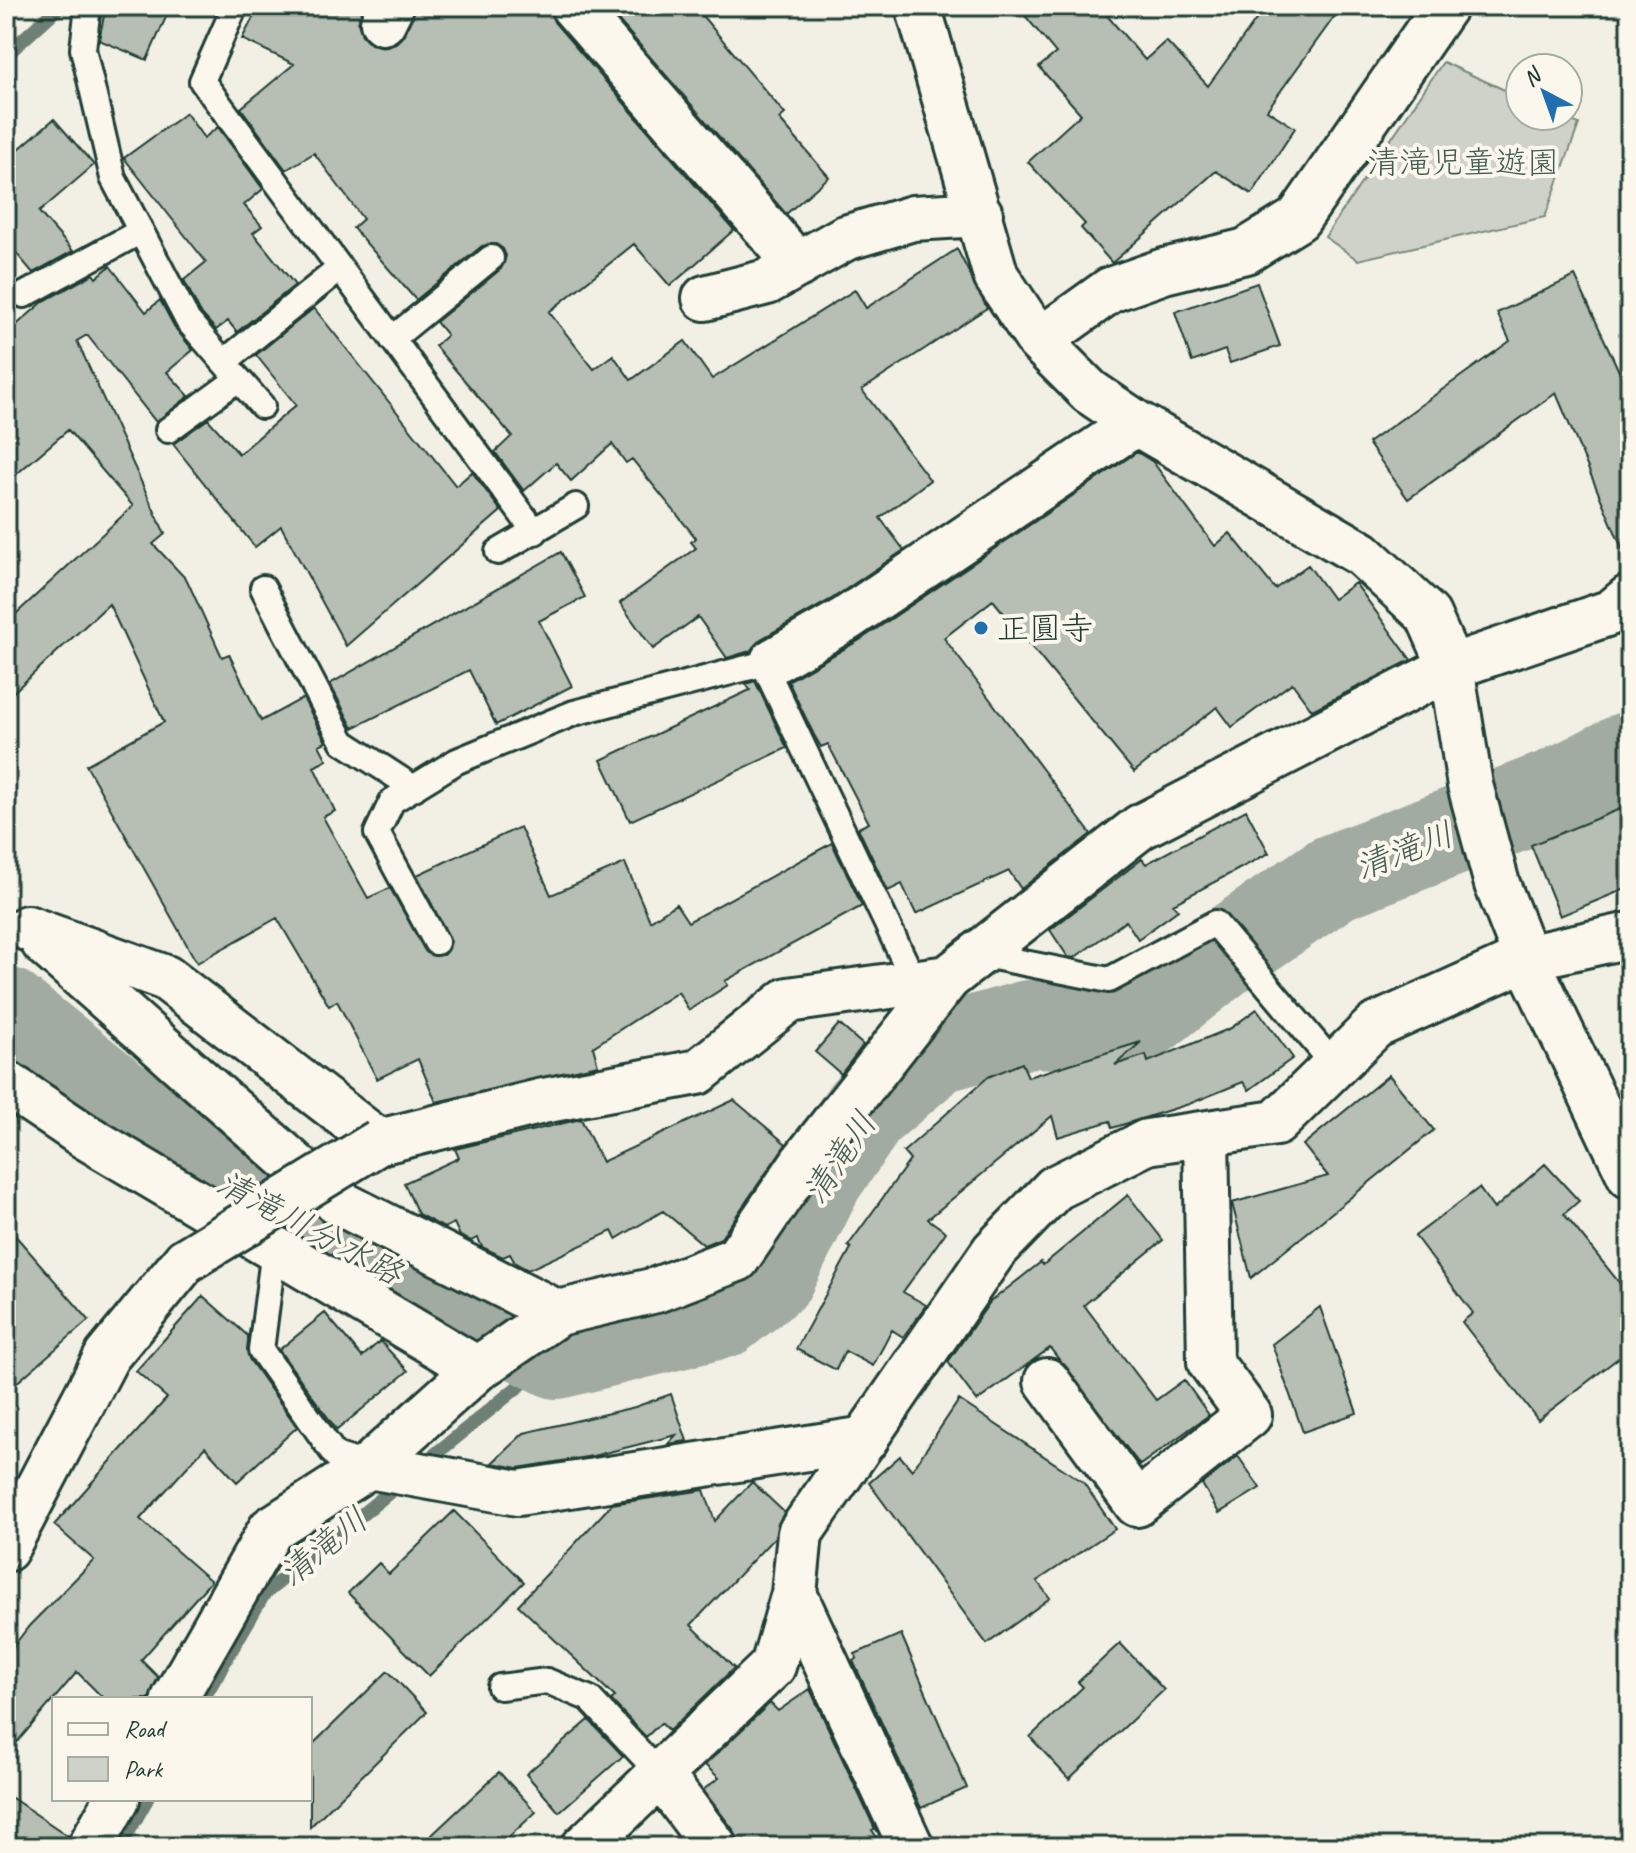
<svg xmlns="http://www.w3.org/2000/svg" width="1636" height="1853" font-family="Caveat,'Klee One',sans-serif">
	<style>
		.green { fill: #cfd2c8; stroke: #77887e; stroke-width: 2 }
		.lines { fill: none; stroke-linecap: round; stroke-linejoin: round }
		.stream { stroke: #6e7f75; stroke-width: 14 }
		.river { stroke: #a2aba1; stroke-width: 88 }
		.building { fill: #b7beb3; stroke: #1f3d34; stroke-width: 2 }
		.lane-casing { stroke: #1f3d34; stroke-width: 30 }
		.street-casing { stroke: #1f3d34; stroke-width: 50 }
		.lane { stroke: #fbf7ec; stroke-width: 24 }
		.street { stroke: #fbf7ec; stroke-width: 44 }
		.street-bridge-casing { stroke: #1f3d34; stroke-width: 50; stroke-linecap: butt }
		.street-bridge { stroke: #fbf7ec; stroke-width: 44 }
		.poi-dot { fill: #1f6fb2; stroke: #fbf7ec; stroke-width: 3 }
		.labels { text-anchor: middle; stroke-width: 8; stroke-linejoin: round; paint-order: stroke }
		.park-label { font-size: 32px; fill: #425b52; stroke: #fbf7ec }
		.poi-label { font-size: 32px; fill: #1f3d34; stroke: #fbf7ec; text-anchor: start }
		.water-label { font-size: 34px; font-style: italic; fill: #465e55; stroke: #fbf7ec }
	</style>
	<rect width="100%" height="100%" fill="#f2f0e5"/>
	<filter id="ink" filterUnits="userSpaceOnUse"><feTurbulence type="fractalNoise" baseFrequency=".0125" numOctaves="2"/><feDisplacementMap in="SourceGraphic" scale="16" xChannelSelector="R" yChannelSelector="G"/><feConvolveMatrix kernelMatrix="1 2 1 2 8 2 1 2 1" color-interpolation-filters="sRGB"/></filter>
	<g filter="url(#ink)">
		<path class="green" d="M1443 62 1520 97V116H1560L1579 124 1545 217 1358 260 1325 237Z"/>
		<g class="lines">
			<path class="stream" d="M6 55 60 6
				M421 1466 557 1355
				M203 1699 264 1594 402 1482
				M120 1847 147 1799"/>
			<path class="river" d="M6 1011 225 1187 557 1355 723 1314 771 1276 820 1177 866 1110 936 1050 1028 1024 1130 1027 1225 952 1333 878 1557 792 1630 755"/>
		</g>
		<path class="building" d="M106 6H171L147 60 99 40Z
			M259 6H363L358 23 362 35 371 44 384 47 396 43 405 34 416 6H549L554 22 734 230 670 286 634 244 549 312 594 369 613 355 631 380 685 341 712 379 855 290 866 308 957 249 987 308 862 390 930 480 880 518 904 550 833 598 761 639 750 651 727 658 698 617 653 649 620 603 696 548 691 542 696 538 632 459 626 463 612 444 571 481 556 463 524 491 495 452 512 436 435 346 447 335 436 322 501 269 506 256 503 249 496 244 482 246 416 300 353 228 363 219 314 153 286 170 241 108 294 64 242 39Z
			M606 6H694L785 114 779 119 829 177 786 214Z
			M1017 6H1099L1145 60 1166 41 1208 86 1266 6H1342L1267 110 1295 128 1252 194 1216 171 1112 263 1081 228 1085 224 1028 162 1081 114 1039 67 1056 53Z
			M186 113 204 138 218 127 263 189 244 205 262 226 253 233 295 285 237 332 228 321 216 330 200 312 184 280 206 262 124 158Z
			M54 119 94 165 39 212 73 251 33 273 6 241V160Z
			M110 266 146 312 160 300 175 328 193 350 167 372 189 396 156 422 87 335 77 341 165 534 153 544 187 580 222 657 229 654 261 721 303 698 326 742 319 745 327 760 314 767 335 811 323 817 368 898 390 888 428 954 444 955 451 942 417 875 520 827 551 895 625 863 650 921 676 904 688 922 832 843 862 906 725 981 728 985 689 1010 678 992 593 1047 598 1065 436 1102 418 1059 377 1079 337 1001 329 1006 277 918 197 963 86 765 164 722 109 604 6 699V623L133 506 68 430 6 483V334L44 301 93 274 96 278Z
			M1575 276 1630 395V567L1556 393 1408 499 1368 443 1510 341 1497 313Z
			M1257 283 1280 346 1230 363 1225 350 1192 362 1175 312Z
			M314 308 456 486 472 472 501 511 346 646 281 526 255 547 173 444 208 419 239 454 296 405 256 355Z
			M1137 452 1153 462 1215 546 1230 533 1275 589 1308 565 1333 599 1355 583 1411 660 1312 710 1292 683 1232 727 1217 707 1134 772 993 600 944 638 1091 834 1021 889 1009 871 916 914 902 884 888 891 858 828 869 823 828 744 821 747 814 735 788 681 860 640Z
			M561 552 585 597 539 621 572 686 496 725 469 670 353 728 330 684Z
			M755 681 787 748 630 821 601 760 750 690 746 684Z
			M1630 805V887L1560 916 1531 845Z
			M1246 810 1269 853 1173 904 1178 910 1138 939 1126 921 1074 958 1068 957 1050 930 1142 859 1146 864Z
			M1257 1009 1293 1058 1249 1090 1243 1082 1189 1104 1112 1128 1110 1121 1058 1137 1052 1116 928 1219 946 1232 903 1292 926 1305 903 1337 892 1330 873 1366 845 1351 836 1370 796 1349 851 1248 848 1246 910 1160 903 1152 988 1077 1022 1063 1028 1077 1141 1042 1115 1065 1146 1055 1148 1062 1231 1028Z
			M839 1024 863 1045 841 1074 815 1052Z
			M1389 1075 1434 1130 1251 1278 1232 1203 1328 1176 1303 1145Z
			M734 1100 786 1144 721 1238 704 1245 663 1211 616 1239 612 1231 528 1270 515 1263 510 1254 503 1257 482 1247 478 1238 471 1241 460 1236 454 1223 444 1228 418 1214 404 1183 459 1158 455 1149 581 1119 602 1162Z
			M1545 1164 1579 1201 1564 1214 1630 1296V1349L1538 1420 1462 1322 1473 1313 1415 1236 1479 1188 1494 1209Z
			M1128 1195 1163 1240 1084 1305 1156 1400 1184 1380 1209 1415 1140 1465 1050 1348 977 1401 948 1362 990 1302 1041 1262 1043 1265Z
			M6 1225 89 1320 6 1392Z
			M203 1296 248 1336 249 1359 297 1427 237 1482 205 1447 140 1519 211 1581 141 1660 158 1677 149 1699H104L77 1672 6 1755V1656L29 1626 94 1560 54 1525 167 1398 136 1371Z
			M1320 1307 1357 1413 1303 1432 1272 1344Z
			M325 1313 362 1357 380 1341 408 1371 337 1430 279 1350Z
			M671 1394 687 1441 668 1444 676 1435 593 1456 518 1468 492 1463 524 1433 635 1407Z
			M959 1400 1083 1482 1115 1529 1037 1581 1050 1598 987 1644 869 1483 900 1456 912 1470Z
			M1238 1456 1260 1488 1219 1513 1202 1484Z
			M752 1482 784 1512 775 1537 691 1625 734 1668 669 1731 661 1723 646 1737 611 1700 615 1697 518 1605 612 1504 704 1490 715 1521Z
			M454 1511 524 1582 429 1676 348 1593 379 1563 389 1574Z
			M901 1634 967 1788 921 1808 853 1661 857 1658 855 1654Z
			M1120 1643 1164 1690 1069 1779 1030 1737 1083 1687 1078 1682Z
			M388 1671 427 1712 310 1827V1747Z
			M810 1689 875 1829 872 1830 883 1847H739L735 1832 703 1790 719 1778 705 1765 770 1703 778 1711Z
			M589 1720 623 1756 559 1812 526 1774Z
			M499 1772 536 1812 498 1847H419Z
			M6 1794 68 1836 65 1847H6Z"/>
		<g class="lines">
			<defs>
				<path id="lane" d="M88 6 83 49 113 178 188 321 262 406
					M235 6 202 81 535 532
					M24 295 141 231
					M392 339 491 258
					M224 362 340 268
					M168 430 238 379
					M498 552 576 506
					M263 588 343 742 414 788
					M763 663 915 983
					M436 942 377 833 392 801 457 761 574 713 773 661
					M979 954 1109 980 1215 923 1335 1066
					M274 1249 261 1350 335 1455 369 1466
					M500 1687 547 1681 590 1699 660 1774"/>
				<path id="street" d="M573 6 798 265
					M918 6 996 276 1039 341 1090 392 1136 423 1362 554 1428 615 1451 667 1470 785 1497 884 1526 958 1630 1176
					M383 22 391 6
					M705 298 767 282 845 238 913 218 980 214
					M1039 341 1110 290 1164 271 1246 251 1298 219 1445 6
					M773 661 846 619 1136 423
					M27 928 166 978 379 1142 543 1101 698 1072 788 1000 948 978 1140 827 1451 667 1612 612 1630 597
					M44 943 336 1201 558 1313
					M6 1083 83 1135 477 1369
					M1047 1381 1137 1504 1249 1415 1210 1362 1206 1134
					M369 1466 477 1369 558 1313 656 1290 737 1259 803 1162 948 978
					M6 1549 107 1356 186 1260
					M794 1594 911 1847
					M174 1699 271 1529 369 1466 518 1493 866 1439
					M660 1774 715 1847
					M90 1847 117 1799
					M584 1847 773 1666 794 1594 800 1533 994 1251 1055 1188 1147 1142 1276 1123 1375 1026 1526 958 1630 935"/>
			</defs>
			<use href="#lane" class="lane-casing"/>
			<use href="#street" class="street-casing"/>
			<use href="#lane" class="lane"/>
			<use href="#street" class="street"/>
			<defs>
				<path id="street-bridge" d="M186 1260 379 1142"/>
			</defs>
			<use href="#street-bridge" class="street-bridge-casing"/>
			<use href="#street-bridge" class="street-bridge"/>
		</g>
	</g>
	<circle class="poi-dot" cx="981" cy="628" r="8"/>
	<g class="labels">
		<g class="park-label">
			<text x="1463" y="173">清滝児童遊園</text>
		</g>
		<g class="poi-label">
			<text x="997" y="639">正圓寺</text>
		</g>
		<g class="water-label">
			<text transform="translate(1404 850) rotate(-21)" y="12">清滝川</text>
			<text transform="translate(839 1157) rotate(-56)" y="12">清滝川</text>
			<text transform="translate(310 1227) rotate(28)" y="12">清滝川分水路</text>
			<text transform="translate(323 1546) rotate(-39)" y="12">清滝川</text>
		</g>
	</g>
	<rect width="1636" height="1853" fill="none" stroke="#fbf7ec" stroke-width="32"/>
	<rect x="16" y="16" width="1604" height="1821" fill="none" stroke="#1f3d34" stroke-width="3" filter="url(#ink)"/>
	<rect x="52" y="1697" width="260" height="104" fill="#fbf7ec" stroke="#a3ada2" stroke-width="2"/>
	<rect x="68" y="1723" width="40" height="12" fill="#fbf7ec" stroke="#a3ada2" stroke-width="2"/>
	<text x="124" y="1737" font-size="24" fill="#1f3d34">Road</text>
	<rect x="68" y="1757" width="40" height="24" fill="#cfd2c8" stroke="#a3ada2" stroke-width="2"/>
	<text x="124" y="1777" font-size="24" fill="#1f3d34">Park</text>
	<g transform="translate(1544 92) rotate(319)"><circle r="38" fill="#fbf7ec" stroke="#a3ada2" stroke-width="2"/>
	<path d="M0-6L14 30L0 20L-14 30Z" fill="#1f6fb2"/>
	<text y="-12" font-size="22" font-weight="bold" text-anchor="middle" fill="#1f3d34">N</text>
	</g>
</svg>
